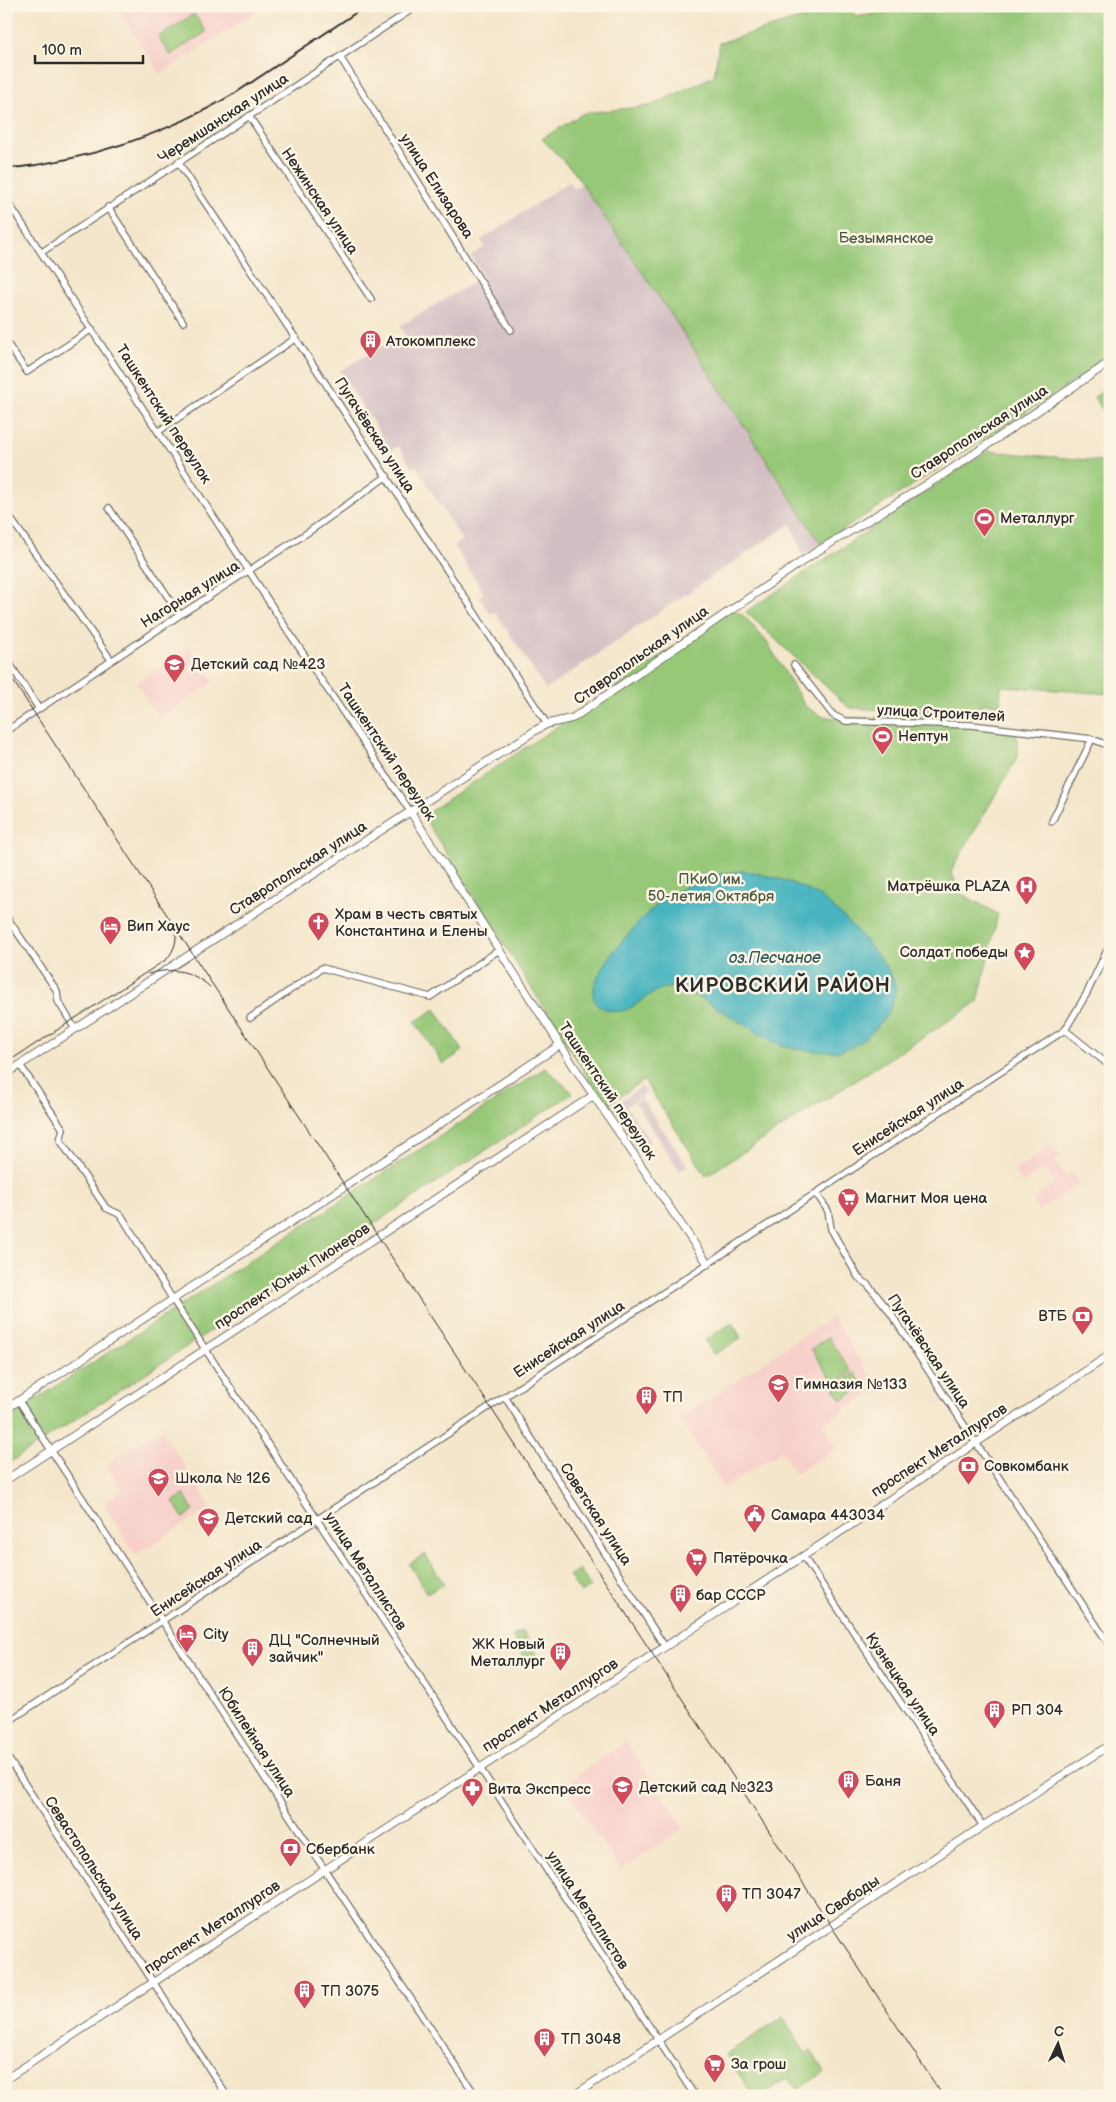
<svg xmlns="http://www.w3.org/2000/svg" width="1116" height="2102" font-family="'Balsamiq Sans',sans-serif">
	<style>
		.built { fill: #f7d0ca }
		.industrial { fill: #d2bec2 }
		.green { fill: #97c878; stroke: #617a52 }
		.water { fill: #46b4bf; stroke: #387075 }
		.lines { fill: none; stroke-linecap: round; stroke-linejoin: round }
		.minor-casing { stroke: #716c63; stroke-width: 8 }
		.tertiary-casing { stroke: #716c63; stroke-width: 9 }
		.minor { stroke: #fff; stroke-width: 5.5 }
		.tertiary { stroke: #fff; stroke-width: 7 }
		.tram { stroke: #2b2b2b; stroke-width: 1 }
		.rail { stroke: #2b2b2b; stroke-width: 2 }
		.labels { text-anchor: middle; stroke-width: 5; stroke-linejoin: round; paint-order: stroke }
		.street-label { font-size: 15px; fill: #2b2b2b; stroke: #fcf5e5 }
		.park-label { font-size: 15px; fill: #4b5a42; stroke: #fcf5e5 }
		.poi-label { font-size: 15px; fill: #2b2b2b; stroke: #fcf5e5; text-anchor: start }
		.water-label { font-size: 16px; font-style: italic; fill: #345b5f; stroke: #fcf5e5 }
		.district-label { font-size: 20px; font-weight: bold; letter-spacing: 1px; fill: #2b2b2b; stroke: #fcf5e5 }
	</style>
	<rect width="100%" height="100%" fill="#fcf5e5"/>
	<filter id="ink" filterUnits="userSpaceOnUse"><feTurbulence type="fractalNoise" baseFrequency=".02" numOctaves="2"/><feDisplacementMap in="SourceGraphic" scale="10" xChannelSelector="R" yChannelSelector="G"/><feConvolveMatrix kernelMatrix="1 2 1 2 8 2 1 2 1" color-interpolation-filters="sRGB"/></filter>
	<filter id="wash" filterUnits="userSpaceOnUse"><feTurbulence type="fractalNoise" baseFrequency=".0096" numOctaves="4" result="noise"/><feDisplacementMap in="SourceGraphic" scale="20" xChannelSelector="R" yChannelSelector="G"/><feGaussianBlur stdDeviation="1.12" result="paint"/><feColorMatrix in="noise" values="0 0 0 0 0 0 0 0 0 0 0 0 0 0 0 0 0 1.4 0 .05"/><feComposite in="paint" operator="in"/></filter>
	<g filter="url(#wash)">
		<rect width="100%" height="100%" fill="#f4e6cb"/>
		<path class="built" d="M116 6H266L160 74Z
			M190 647 213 682 159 718 136 683Z
			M1053 1145 1061 1157 1055 1160 1066 1176 1072 1173 1079 1184 1039 1211 1032 1199 1055 1183 1045 1168 1022 1183 1014 1171Z
			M832 1317 879 1388 823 1424 837 1447 796 1474 781 1451 724 1488 680 1418Z
			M161 1429 211 1507 135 1555 103 1503 122 1491 106 1464Z
			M626 1742 684 1827 621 1870 563 1785Z"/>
		<path class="industrial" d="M569 182 574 189 582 184 680 328 821 544 803 556 791 523 546 689 495 612 491 614 479 597 484 593 454 546 462 540 416 466 412 468 399 446 391 450 340 371 389 342 407 338 400 326 483 277 471 256 485 247 481 240Z
			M642 1086 646 1093 621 1110 627 1107 650 1141 637 1151 631 1143 638 1138 636 1135 628 1140 619 1126 627 1121 621 1111 617 1113 612 1107Z
			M641 1098 688 1166 680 1171 635 1102Z"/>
		<path class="green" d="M924 6H1110V358L821 544 680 328 574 172 542 139 584 113 650 106 714 76 719 43 789 22 850 7 856 17Z
			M194 14 206 32 170 55 158 37Z
			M1110 387V421L1094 397Z
			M987 451 1110 462V694L1001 686 1000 705 983 703 982 715 849 708 746 612Z
			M728 607 743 615 767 642 805 706 821 716 835 718 934 717 1016 732 1018 756 951 871 960 893 998 914 978 1002 706 1176 644 1080 606 1106 423 816 640 671Z
			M435 1009 463 1051 443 1064 415 1022Z
			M545 1068 573 1093 6 1465V1419Z
			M732 1323 741 1338 714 1355 705 1340Z
			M828 1337 852 1372 835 1384 811 1349Z
			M855 1373 863 1386 842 1400 834 1388Z
			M184 1495 194 1511 183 1518 173 1501Z
			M425 1554 444 1584 427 1594 409 1564Z
			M579 1569 591 1587 581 1593 569 1576Z
			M522 1631 538 1656 528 1663 512 1637Z
			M783 2017 806 2054 811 2051 825 2072 797 2090 788 2078 760 2096H753L726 2054Z"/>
		<path class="water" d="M742 871C767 874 795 882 817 895 835 905 893 966 895 986 897 1012 869 1040 847 1049 835 1054 803 1051 791 1048 776 1045 763 1035 750 1028 727 1014 705 1000 682 988 674 987 666 987 659 990 642 997 629 1017 608 1010 602 1008 596 1005 594 999 585 976 646 912 664 899 687 884 714 873 742 871Z"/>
	</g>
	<g filter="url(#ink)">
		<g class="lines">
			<defs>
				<path id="minor" d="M340 57 511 330
					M249 116 371 299
					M178 162 322 378 547 724
					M6 199 292 637 410 811
					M108 207 183 322
					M42 252 417 6
					M6 342 27 372 92 329
					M159 431 296 338
					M109 508 180 615
					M6 512 111 660
					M6 658 39 709
					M794 665 833 715 845 721 971 725 1092 739 1110 746
					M6 731 180 615 310 531 387 476
					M1052 821 1092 739
					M6 916 57 991 58 1001 75 1029
					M250 1018 322 968 430 997 499 950
					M1065 1030 1110 1066
					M20 1065 63 1129 60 1140 106 1208 121 1215 173 1300 695 2096
					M816 1193 828 1211 831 1229 858 1277 868 1285 887 1308 1110 1646
					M505 1397 665 1647
					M19 1401 330 1878 476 2096
					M803 1556 983 1826
					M6 1723 1065 1030 1087 993 1110 944
					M6 1755 227 2096
					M6 2087 12 2096"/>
				<path id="tertiary" d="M410 811 575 1068 708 1264
					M6 1074 536 730 547 724 573 718 816 552 944 474 1110 362
					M6 1409 560 1045
					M6 1480 594 1095
					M6 2079 1110 1355
					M573 2096 983 1826 1110 1745"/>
			</defs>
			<use href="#minor" class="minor-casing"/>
			<use href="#tertiary" class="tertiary-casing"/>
			<use href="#minor" class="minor"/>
			<use href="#tertiary" class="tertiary"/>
			<path class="tram" d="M6 670 943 2096
				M148 974C173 967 191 970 210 987
				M6 1063 167 959C175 949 178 939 175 927"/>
			<path class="rail" d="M6 169C89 160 166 135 237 92L366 6"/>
		</g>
	</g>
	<defs>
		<symbol id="building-pin" viewBox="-11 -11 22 30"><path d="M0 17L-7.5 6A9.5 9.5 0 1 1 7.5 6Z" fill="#d1495b" stroke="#fcf5e5"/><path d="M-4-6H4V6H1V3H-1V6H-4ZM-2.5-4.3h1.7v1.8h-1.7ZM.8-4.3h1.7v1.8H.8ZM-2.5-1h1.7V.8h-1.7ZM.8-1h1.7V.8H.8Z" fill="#fff"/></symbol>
		<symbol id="stadium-pin" viewBox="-11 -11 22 30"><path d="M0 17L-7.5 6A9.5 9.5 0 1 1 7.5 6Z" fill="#d1495b" stroke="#fcf5e5"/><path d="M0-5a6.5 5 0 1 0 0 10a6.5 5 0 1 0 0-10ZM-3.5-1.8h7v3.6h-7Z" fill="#fff"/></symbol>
		<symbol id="school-pin" viewBox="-11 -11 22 30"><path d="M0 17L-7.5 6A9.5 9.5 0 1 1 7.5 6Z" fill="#d1495b" stroke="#fcf5e5"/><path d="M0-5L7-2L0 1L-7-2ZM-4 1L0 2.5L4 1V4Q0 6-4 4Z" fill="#fff"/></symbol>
		<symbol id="hospital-pin" viewBox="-11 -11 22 30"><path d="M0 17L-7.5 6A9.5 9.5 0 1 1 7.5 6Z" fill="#d1495b" stroke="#fcf5e5"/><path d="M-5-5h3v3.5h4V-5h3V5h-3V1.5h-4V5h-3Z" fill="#fff"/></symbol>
		<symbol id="church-pin" viewBox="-11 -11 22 30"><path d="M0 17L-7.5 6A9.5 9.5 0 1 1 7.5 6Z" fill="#d1495b" stroke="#fcf5e5"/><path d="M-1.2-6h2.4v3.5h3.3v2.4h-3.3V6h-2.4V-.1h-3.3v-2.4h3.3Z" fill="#fff"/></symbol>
		<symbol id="hotel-pin" viewBox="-11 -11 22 30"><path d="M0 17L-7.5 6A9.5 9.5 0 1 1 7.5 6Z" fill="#d1495b" stroke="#fcf5e5"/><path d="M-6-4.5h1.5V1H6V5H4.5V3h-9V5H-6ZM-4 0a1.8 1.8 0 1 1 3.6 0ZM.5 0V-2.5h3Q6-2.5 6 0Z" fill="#fff"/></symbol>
		<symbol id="sight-pin" viewBox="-11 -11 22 30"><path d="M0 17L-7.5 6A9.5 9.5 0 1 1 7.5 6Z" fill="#d1495b" stroke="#fcf5e5"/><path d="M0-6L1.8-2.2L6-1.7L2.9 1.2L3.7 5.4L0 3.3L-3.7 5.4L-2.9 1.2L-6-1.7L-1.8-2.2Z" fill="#fff"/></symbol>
		<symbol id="supermarket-pin" viewBox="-11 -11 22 30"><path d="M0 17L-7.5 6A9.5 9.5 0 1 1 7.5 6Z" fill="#d1495b" stroke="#fcf5e5"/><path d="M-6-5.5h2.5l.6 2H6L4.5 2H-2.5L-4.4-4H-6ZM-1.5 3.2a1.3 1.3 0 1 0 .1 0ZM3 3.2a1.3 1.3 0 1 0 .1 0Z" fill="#fff"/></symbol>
		<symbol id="bank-pin" viewBox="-11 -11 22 30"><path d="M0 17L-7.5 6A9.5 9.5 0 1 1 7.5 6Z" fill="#d1495b" stroke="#fcf5e5"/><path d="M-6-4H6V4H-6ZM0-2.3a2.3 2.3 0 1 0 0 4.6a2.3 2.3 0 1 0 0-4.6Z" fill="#fff"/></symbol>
		<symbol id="civic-pin" viewBox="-11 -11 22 30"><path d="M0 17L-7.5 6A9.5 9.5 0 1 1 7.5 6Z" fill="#d1495b" stroke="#fcf5e5"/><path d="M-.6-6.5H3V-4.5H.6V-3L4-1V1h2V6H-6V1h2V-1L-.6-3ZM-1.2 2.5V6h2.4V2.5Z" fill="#fff"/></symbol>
		<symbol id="pharmacy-pin" viewBox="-11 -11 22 30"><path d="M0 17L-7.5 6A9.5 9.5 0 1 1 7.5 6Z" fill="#d1495b" stroke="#fcf5e5"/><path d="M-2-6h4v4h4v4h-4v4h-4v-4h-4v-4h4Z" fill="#fff"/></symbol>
	</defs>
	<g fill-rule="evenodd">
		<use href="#building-pin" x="358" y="328" width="25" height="34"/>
		<use href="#stadium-pin" x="972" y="506" width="25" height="34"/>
		<use href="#school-pin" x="162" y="652" width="25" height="34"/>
		<use href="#stadium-pin" x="870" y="724" width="25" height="34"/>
		<use href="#hospital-pin" x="1014" y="874" width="25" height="34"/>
		<use href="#church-pin" x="306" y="910" width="25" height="34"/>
		<use href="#hotel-pin" x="98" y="914" width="25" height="34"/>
		<use href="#sight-pin" x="1012" y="940" width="25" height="34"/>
		<use href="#supermarket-pin" x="836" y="1186" width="25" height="34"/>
		<use href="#bank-pin" x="1070" y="1304" width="25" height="34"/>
		<use href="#school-pin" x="766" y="1372" width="25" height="34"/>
		<use href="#building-pin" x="634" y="1384" width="25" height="34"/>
		<use href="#bank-pin" x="956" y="1454" width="25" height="34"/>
		<use href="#school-pin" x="146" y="1466" width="25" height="34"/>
		<use href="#civic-pin" x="742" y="1502" width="25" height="34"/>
		<use href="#school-pin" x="196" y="1506" width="25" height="34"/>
		<use href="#supermarket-pin" x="684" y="1546" width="25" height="34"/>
		<use href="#building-pin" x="668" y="1582" width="25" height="34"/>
		<use href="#hotel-pin" x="174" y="1622" width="25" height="34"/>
		<use href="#building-pin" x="240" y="1636" width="25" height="34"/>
		<use href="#building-pin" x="548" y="1640" width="25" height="34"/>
		<use href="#building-pin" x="982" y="1698" width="25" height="34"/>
		<use href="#building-pin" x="836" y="1768" width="25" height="34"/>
		<use href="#school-pin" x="610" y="1774" width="25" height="34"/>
		<use href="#pharmacy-pin" x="460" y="1776" width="25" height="34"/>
		<use href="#bank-pin" x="278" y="1836" width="25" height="34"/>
		<use href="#building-pin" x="714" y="1882" width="25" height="34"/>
		<use href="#building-pin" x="292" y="1978" width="25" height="34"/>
		<use href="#building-pin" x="532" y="2026" width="25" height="34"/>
		<use href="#supermarket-pin" x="702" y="2052" width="25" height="34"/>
	</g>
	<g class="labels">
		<g class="street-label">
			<text transform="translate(223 118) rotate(-33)" y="5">Черемшанская улица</text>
			<text transform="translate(437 186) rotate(57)" y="5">улица Елизарова</text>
			<text transform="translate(320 201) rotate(56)" y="5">Нежинская улица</text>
			<text transform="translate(164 414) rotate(57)" y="5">Ташкентский переулок</text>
			<text transform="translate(979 432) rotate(-33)" y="5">Ставропольская улица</text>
			<text transform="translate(375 435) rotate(57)" y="5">Пугачёвская улица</text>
			<text transform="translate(190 594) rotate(-32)" y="5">Нагорная улица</text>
			<text transform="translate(641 655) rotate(-35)" y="5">Ставропольская улица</text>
			<text transform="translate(941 713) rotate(3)" y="5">улица Строителей</text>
			<text transform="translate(387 752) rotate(56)" y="5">Ташкентский переулок</text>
			<text transform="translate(298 868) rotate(-33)" y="5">Ставропольская улица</text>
			<text transform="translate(608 1091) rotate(56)" y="5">Ташкентский переулок</text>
			<text transform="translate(908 1117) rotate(-33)" y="5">Енисейская улица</text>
			<text transform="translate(292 1276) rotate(-33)" y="5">проспект Юных Пионеров</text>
			<text transform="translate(569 1339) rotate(-33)" y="5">Енисейская улица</text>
			<text transform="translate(929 1351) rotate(56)" y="5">Пугачёвская улица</text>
			<text transform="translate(939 1450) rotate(-33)" y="5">проспект Металлургов</text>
			<text transform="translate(596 1514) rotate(57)" y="5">Советская улица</text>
			<text transform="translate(366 1571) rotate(57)" y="5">улица Металлистов</text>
			<text transform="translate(206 1578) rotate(-33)" y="5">Енисейская улица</text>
			<text transform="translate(903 1684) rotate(56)" y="5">Кузнецкая улица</text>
			<text transform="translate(550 1705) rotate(-33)" y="5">проспект Металлургов</text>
			<text transform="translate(257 1742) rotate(57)" y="5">Юбилейная улица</text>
			<text transform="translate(94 1868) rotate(57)" y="5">Севастопольская улица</text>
			<text transform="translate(833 1908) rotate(-33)" y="5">улица Свободы</text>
			<text transform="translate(588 1910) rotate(57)" y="5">улица Металлистов</text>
			<text transform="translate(212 1927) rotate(-33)" y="5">проспект Металлургов</text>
		</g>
		<g class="park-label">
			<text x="886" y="243">Безымянское</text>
			<text x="711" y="884">ПКиО им.<tspan x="711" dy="17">50-летия Октября</tspan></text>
		</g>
		<g class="poi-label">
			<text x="386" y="346">Атокомплекс</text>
			<text x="1000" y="523">Металлург</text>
			<text x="191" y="669">Детский сад №423</text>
			<text x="898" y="741">Нептун</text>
			<text x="1010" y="891" text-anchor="end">Матрёшка PLAZA</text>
			<text x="335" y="919">Храм в честь святых<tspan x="335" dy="17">Константина и Елены</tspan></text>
			<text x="127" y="931">Вип Хаус</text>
			<text x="1008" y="957" text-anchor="end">Солдат победы</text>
			<text x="865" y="1203">Магнит Моя цена</text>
			<text x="1067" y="1321" text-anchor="end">ВТБ</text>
			<text x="795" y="1389">Гимназия №133</text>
			<text x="663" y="1402">ТП</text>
			<text x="984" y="1471">Совкомбанк</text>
			<text x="175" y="1483">Школа № 126</text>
			<text x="771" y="1520">Самара 443034</text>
			<text x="225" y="1523">Детский сад</text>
			<text x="713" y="1563">Пятёрочка</text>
			<text x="696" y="1600">бар СССР</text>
			<text x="203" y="1639">City</text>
			<text x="269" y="1645">ДЦ "Солнечный<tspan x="269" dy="17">зайчик"</tspan></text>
			<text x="545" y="1649" text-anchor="end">ЖК Новый<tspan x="545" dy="17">Металлург</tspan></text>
			<text x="1011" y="1715">РП 304</text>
			<text x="865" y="1786">Баня</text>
			<text x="639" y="1792">Детский сад №323</text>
			<text x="488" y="1794">Вита Экспресс</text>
			<text x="306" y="1854">Сбербанк</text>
			<text x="742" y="1899">ТП 3047</text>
			<text x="321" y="1996">ТП 3075</text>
			<text x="561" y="2044">ТП 3048</text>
			<text x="731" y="2069">За грош</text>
		</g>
		<g class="water-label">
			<text x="775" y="963">оз.Песчаное</text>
		</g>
		<g class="district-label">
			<text x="783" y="992">КИРОВСКИЙ РАЙОН</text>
		</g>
	</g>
	<rect width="1116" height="2102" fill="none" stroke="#fcf5e5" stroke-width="25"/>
	<g transform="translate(1058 2044) rotate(4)" stroke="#fcf5e5" stroke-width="4" paint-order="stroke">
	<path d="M0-4L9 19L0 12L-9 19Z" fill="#2b2b2b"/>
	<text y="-8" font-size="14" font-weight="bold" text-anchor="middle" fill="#2b2b2b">С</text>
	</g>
	<path d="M35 55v8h108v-8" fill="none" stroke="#2b2b2b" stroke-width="2.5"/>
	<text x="42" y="55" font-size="15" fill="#2b2b2b" stroke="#fcf5e5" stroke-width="4" paint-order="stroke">100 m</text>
</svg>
